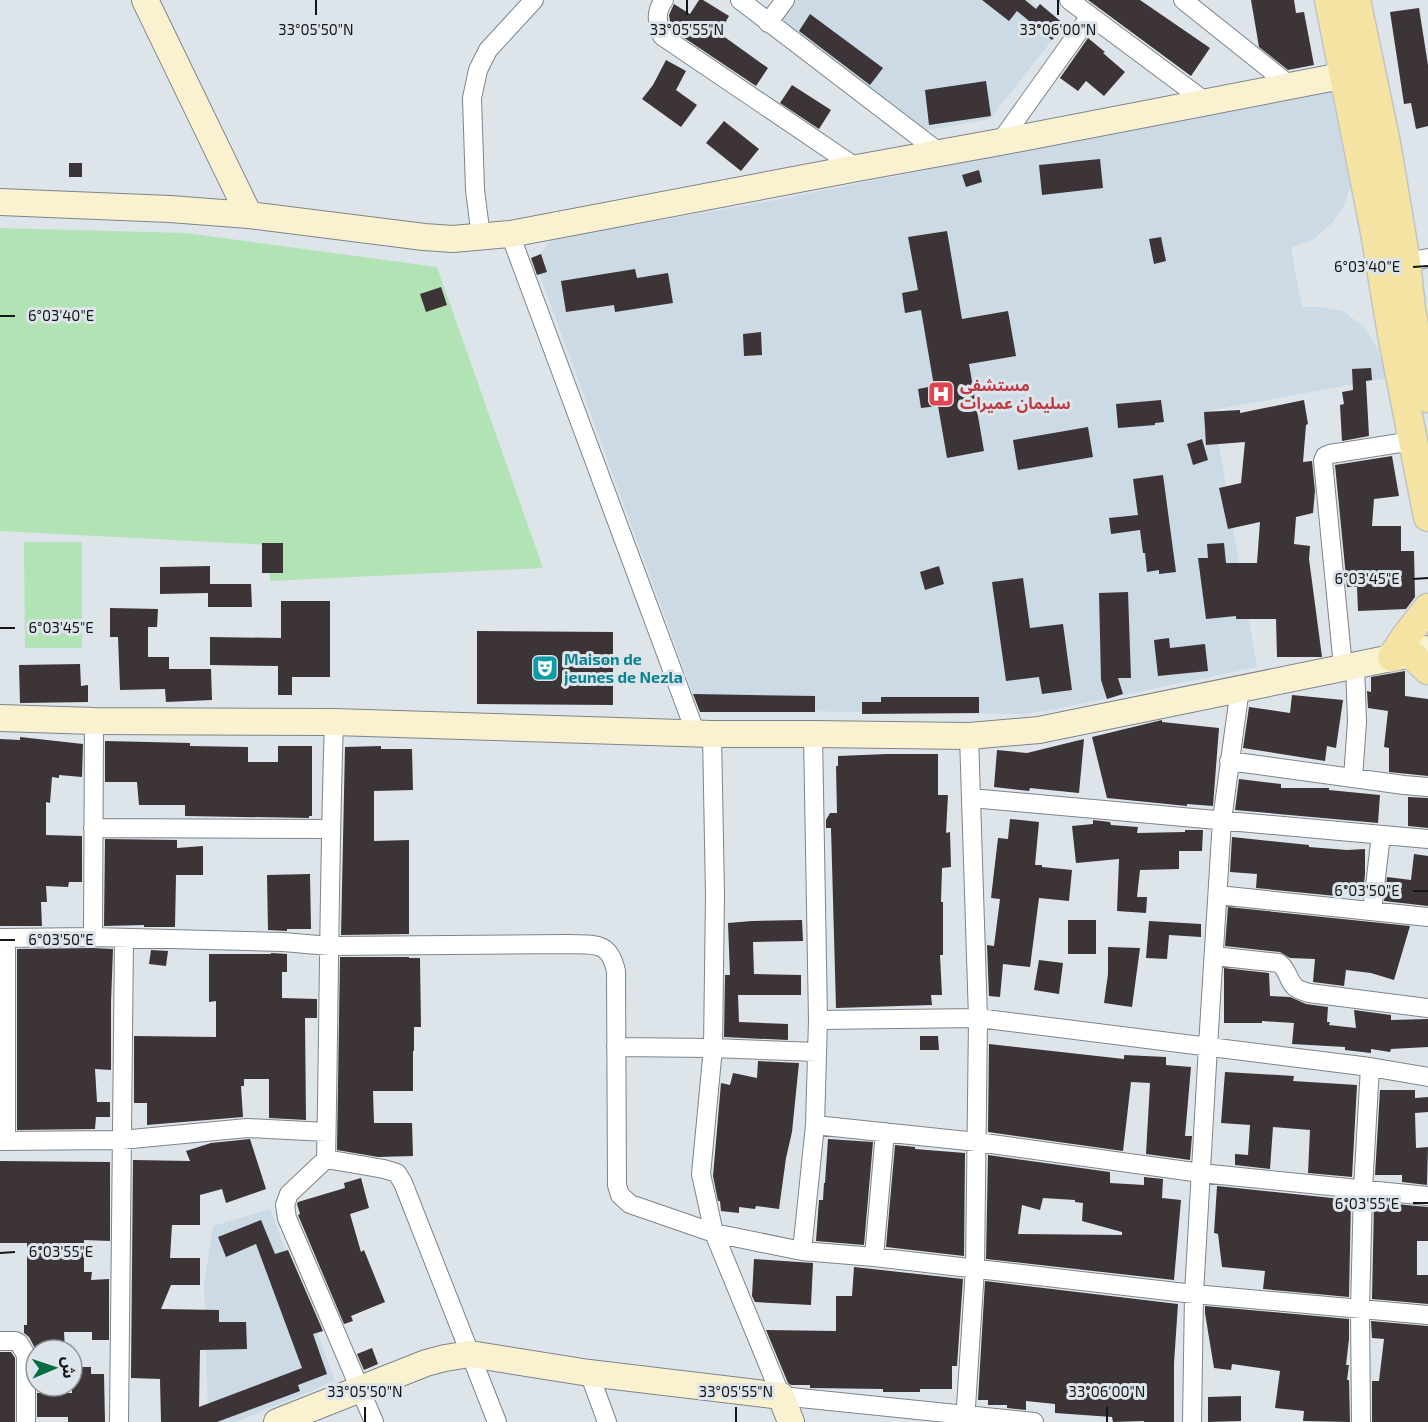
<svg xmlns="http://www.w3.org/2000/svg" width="1428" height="1422" font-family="'Exo 2','Noto Sans Arabic',sans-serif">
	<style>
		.built { fill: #cbdae5 }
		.green { fill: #b2e3b4 }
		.building { fill: #3c3436; fill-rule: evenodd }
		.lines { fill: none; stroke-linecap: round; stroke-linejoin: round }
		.street-casing { stroke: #7d848a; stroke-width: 20 }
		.secondary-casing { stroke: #7d848a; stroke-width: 28 }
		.primary-casing { stroke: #c2c3c3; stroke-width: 31 }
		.street { stroke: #fff; stroke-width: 18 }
		.secondary { stroke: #faf1d1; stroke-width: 26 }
		.primary { stroke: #f5e3a3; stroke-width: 28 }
		.ticks { fill: none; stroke: #141719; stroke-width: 2 }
		.labels { text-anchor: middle; stroke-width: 6; stroke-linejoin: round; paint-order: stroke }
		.health-label { font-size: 16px; font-weight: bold; fill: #be3a42; stroke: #dde5eb; text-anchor: start }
		.culture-label { font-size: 16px; font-weight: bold; fill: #0d838f; stroke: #dde5eb; text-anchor: start }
		.ticks-label { font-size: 15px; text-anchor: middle; fill: #141719; stroke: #dde5eb; stroke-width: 6; stroke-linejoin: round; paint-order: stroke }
	</style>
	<rect width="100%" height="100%" fill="#dde5eb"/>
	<path class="built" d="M793 0H1029L1063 26 990 119 919 132 776 22Z
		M1331 90 1350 186 1344 206 1331 224 1314 239 1291 248 1302 307H1323L1343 311 1364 327 1378 350 1387 378 1213 410 1257 667 1051 710 1022 714 699 710 535 262 552 239 744 206Z
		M270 1209 335 1381 236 1422H211L208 1409 204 1284 213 1226Z"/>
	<path class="green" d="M0 228 186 233 437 267 543 568 270 581 269 545 0 531Z
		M24 542H82V648H25Z"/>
	<path class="building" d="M699 0H703L729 16 719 33 768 68 756 86 671 29 669 15 674 4 690 14Z
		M982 0H1025L1036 9 1040 4 1065 25 1052 40 1017 11 1009 21Z
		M1088 0H1140L1210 48 1191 76Z
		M1251 0H1294L1296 13 1304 12 1314 65 1288 70 1259 47Z
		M1419 8 1428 65V126L1416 129 1411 103 1404 104 1390 12Z
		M810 14 883 68 870 85 799 31Z
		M1088 38 1105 52 1103 53 1125 72 1104 96 1086 81 1078 91 1060 78Z
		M666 60 686 71 676 90 697 105 681 127 642 99 653 85Z
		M986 81 991 116 929 125 925 90Z
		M792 85 831 110 819 129 780 103Z
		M724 121 759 149 741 171 706 143Z
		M1100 159 1103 188 1042 195 1039 165Z
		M69 163H82V177H69Z
		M979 170 982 182 966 187 962 175Z
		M947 231 962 319 1008 311 1016 356 969 364 984 451 947 458 938 406 921 408 918 389 934 386 921 310 905 313 902 293 918 290 908 237Z
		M1161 237 1166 261 1154 264 1149 239Z
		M541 254 547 272 537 275 531 258Z
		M635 269 637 278 668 273 673 303 615 312 614 305 566 312 561 281Z
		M441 287 447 305 426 312 420 294Z
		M761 332 762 355 744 356 743 334Z
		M1371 368 1372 380 1366 381 1369 436 1342 441 1340 405 1344 404 1342 392 1353 390 1352 369Z
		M1161 400 1164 422 1155 423V425L1118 428 1116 404Z
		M1304 400 1308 424 1306 425 1303 462 1312 461 1315 491 1313 513 1296 517 1294 544 1310 546 1309 559 1322 657H1277L1276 619H1236V616L1206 619 1198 558H1208L1207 544 1224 543 1226 563H1257L1260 522 1228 529 1219 488 1241 483 1245 442 1206 445 1204 412 1240 410V413Z
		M1088 427 1093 457 1018 470 1013 440Z
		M1202 439 1208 460 1193 465 1187 444Z
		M1392 456 1399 496 1374 499 1372 526H1401V551H1414L1415 597 1406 609 1358 611 1357 587H1347L1335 465Z
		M1163 475 1176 572 1159 574V570L1147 572 1145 553H1143L1140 530 1111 534 1109 518 1138 515 1133 479Z
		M262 543H283V573H262Z
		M210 566V584H251L252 607H208V593L160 594V567Z
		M939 566 944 584 925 590 920 572Z
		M1023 578 1030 628 1063 624 1072 690 1042 694 1039 677 1006 681 992 582Z
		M1128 592 1131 678H1118L1123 694 1107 699 1101 680 1099 593Z
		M281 601H330V677H292V695H278V666L210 665V637L281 638Z
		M110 608 158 609 157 627H148V657H169V669H211L212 700 166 702 165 689 120 690 118 637H110Z
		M477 631 613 632V705L477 704Z
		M1169 638 1170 648 1205 644 1208 671 1158 676 1154 640Z
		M80 664 81 686 88 685V702L20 703 19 665Z
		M1405 671V696L1428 699V776L1389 772V748L1384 747 1388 711 1368 708 1367 691 1371 692V677Z
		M693 694 815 696V712H700Z
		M1292 695 1343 700 1336 748 1327 746 1325 761 1243 748 1249 707 1290 713Z
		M881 697H979V713L862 714V702H881Z
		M1162 720V722L1219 728 1213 806 1187 804V806L1107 798 1092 737Z
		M20 737 83 744 82 777 59 775V778L52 777 50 803 46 802V835L82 836V882H69L68 887 46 886 47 902H41L42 926H0V739L20 740Z
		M1084 739 1079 793 1030 788 1029 791 994 787 997 750 1027 753Z
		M105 741 190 743V746L248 747V762H278V746H312V816H309V818L185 816V805H139L137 782H105Z
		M381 746V749H412L413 790 374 791V841L409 840V934L341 935 345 747Z
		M887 754H938V795H948L946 833 950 832 951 867 942 868 941 902H943V955H940L942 995H931L932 1005 836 1008 831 828H826V820L830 813H837L836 766H838V756Z
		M1239 779 1281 784V788H1329V790L1380 795 1378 823 1235 810Z
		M1408 797 1428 798V828L1408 826Z
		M1010 819 1039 822 1035 865H1042V867L1072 870 1069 901 1039 898 1030 967 1003 964 1000 997 989 996 987 945 994 946 1000 899 991 898 998 838 1008 839Z
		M1093 820 1110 822 1111 825 1138 827 1137 833 1185 832V830H1203L1202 851H1179V869L1140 870 1137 897H1147L1146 913 1117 911 1119 859 1076 863 1072 826 1093 824Z
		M1232 837 1309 845V847L1347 850 1365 849V874L1363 893 1336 890V896L1256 888 1257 874 1230 872Z
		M105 839 177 840V848L203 846V875H176L175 927H144V925L104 926Z
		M1414 854 1428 856V906L1384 901 1387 877 1411 880Z
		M310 874 311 929H287V931L268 930 267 875Z
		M1228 907 1410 926 1394 980 1371 973 1346 970 1344 986 1313 982 1315 959 1290 958 1280 952 1225 946Z
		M802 920 803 941 753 942 754 974 801 975V995H738L739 1022 788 1024V1040L724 1037 725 975H730L728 923 752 921Z
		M1068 920H1096V954H1068Z
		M1149 921 1201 924V937L1169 935 1167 959 1146 958Z
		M1108 947 1140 948 1132 1007 1104 1003 1108 974Z
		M93 948 113 949 111 1003V1070L95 1069 97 1102H110V1117H96L95 1129 17 1130V949Z
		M151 950 168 951 166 966 149 964Z
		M271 953 287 954V972H282V998L317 999V1018H305L306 1120 269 1118V1079H244V1086H241L243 1117 147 1125V1103H134V1036L216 1037V1001L209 1002V954H271Z
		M340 957H409V958H420L421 1027H414V1051H413V1091H373L374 1123H412L413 1156 378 1157 337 1150Z
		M1039 960 1063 963 1059 994 1034 990Z
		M1224 968 1269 973 1270 996 1290 997 1306 1004 1328 1007 1327 1022H1330L1329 1025 1356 1028 1354 1010 1391 1015V1020L1428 1019V1047L1391 1049 1390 1052 1371 1049V1053L1345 1050V1047L1292 1044 1294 1023 1262 1021V1023H1224Z
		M920 1036H938L939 1050H920Z
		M989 1044 1124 1059V1055L1166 1057V1065L1191 1067 1185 1136H1192L1190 1160 1146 1154 1150 1083 1131 1082 1123 1151 988 1132Z
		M758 1061 799 1063 792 1132 786 1158 779 1209 756 1206 755 1209 739 1207V1213L721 1211 720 1201H718L713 1176 721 1083 730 1085 733 1073 757 1078Z
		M1225 1072 1294 1076 1293 1081 1357 1085 1352 1177 1308 1173 1310 1130 1273 1127 1270 1169 1235 1165V1154L1248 1155 1250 1125 1221 1123Z
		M1380 1090H1415V1098L1428 1097V1112L1415 1113 1416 1148 1428 1147 1427 1185 1402 1182V1175H1375Z
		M250 1139 266 1189 226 1203 222 1189 200 1195V1193V1225H172L170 1258H200V1285H171L161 1309 219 1310V1322H246L247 1349 200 1350 199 1407 302 1368 256 1244 226 1257 218 1237 261 1220 275 1254 288 1250 323 1331 313 1334 327 1374 298 1385 300 1391 217 1422H161L160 1379 131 1378 133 1160 190 1161 186 1151 211 1143Z
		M828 1139 873 1142 864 1245 816 1241 819 1200H823L824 1183H825Z
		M895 1145 915 1147V1149L965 1153 964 1256 886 1247Z
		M988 1155 1110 1172V1183L1144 1185V1177L1163 1179 1162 1198 1181 1200 1174 1280 986 1259ZM1043 1198 1075 1200V1202L1083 1203 1082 1221 1122 1232V1235L1018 1234 1022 1205 1040 1210Z
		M0 1161 110 1162V1241L84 1240V1272H92L91 1280 109 1279V1340H92V1332H64L65 1350H36L29 1337 24 1333V1325H27V1243H0Z
		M361 1178 369 1208 350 1214 361 1252 364 1250 385 1302 351 1316 353 1321 344 1324 298 1215 300 1214 297 1204 298 1202 345 1188 344 1183Z
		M1217 1186 1351 1200 1349 1297 1263 1289 1265 1271 1222 1267 1218 1234 1214 1233Z
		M1374 1202 1428 1207V1241H1417V1275H1428V1304L1372 1299Z
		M754 1259 813 1263 811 1305 755 1302 752 1296Z
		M854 1267 963 1279 957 1366H952V1389H920V1392H883V1389L810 1388V1385H791L788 1383 766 1330 836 1331V1296H852Z
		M985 1281 1178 1304 1174 1363V1422H1144V1421L1113 1422 1112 1417 1055 1413V1404L1026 1401V1410L1007 1408V1405H988V1400H978Z
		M1205 1306 1349 1319V1339L1346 1365H1349L1347 1380H1349L1350 1422 1303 1421 1304 1411 1275 1408 1280 1371 1232 1364 1231 1370 1214 1368 1205 1313Z
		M1371 1321 1428 1326V1422H1372V1381H1379L1384 1339 1372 1338Z
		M372 1348 378 1364 364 1370 357 1354Z
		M0 1352H11L15 1358V1422H0Z
		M72 1367H91V1374H104L105 1422H68V1417H37V1393H72Z
		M1241 1396V1421L1208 1422V1397Z"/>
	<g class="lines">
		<defs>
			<path id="street" d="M664 0C655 12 657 22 662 36L857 168
				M740 0 940 153
				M1069 0 1206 102
				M1183 0 1292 87
				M768 23 785 0
				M1000 142 1090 16
				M510 234 696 734
				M481 237 475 190 472 98 478 70 488 50 534 0
				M1406 262 1428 258
				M1343 667 1323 461 1325 456 1330 454 1413 441
				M334 722C329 868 329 1013 326 1159L289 1194 285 1205 287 1218 374 1422
				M712 734 715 895 713 1048 701 1174 714 1233
				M1229 761 1404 785 1428 787
				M1353 778 1357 722 1355 665
				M971 798 1428 839
				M93 828 330 829
				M1218 895 1428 917
				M1372 911 1381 835
				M93 937 94 721
				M0 938 93 937 283 942 330 946 567 944C594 945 609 940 616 971L617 1185 620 1195 630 1204 714 1233
				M1214 956 1279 963C1289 970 1288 984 1298 989 1302 991 1306 992 1309 993L1428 1008
				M818 1020 978 1018 1370 1067 1428 1077
				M616 1047 713 1048 817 1052
				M815 1125 977 1142 1201 1173 1428 1196
				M0 1141 121 1140 247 1128 326 1132
				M6 1141V938
				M326 1159 384 1169 397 1173 403 1183 497 1422
				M802 1251 815 1125 818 1020 813 734
				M874 1257 885 1132
				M0 1341H15L19 1343 26 1355V1422
				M589 1373 607 1422
				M119 1422 124 939
				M965 1422 975 1269 978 1018 969 736
				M1034 1422 781 1396 714 1233 802 1251 874 1257 1194 1294 1428 1315
				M1192 1422 1194 1294 1208 1046 1222 820 1240 688
				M1361 1422 1360 1309 1363 1189 1370 1067"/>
			<path id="secondary" d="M145 0 249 215
				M0 202 170 209 249 215 424 237 453 239 510 234 857 168 1000 142 1362 72
				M0 718 94 721 334 722 712 734H813L969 736 1039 730 1411 654 1428 649
				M277 1422 426 1363 445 1358 470 1354 589 1373 781 1396 791 1422"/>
			<path id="primary" d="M1329 0 1375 232 1392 334 1428 517
				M1356 0 1386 143 1406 262 1411 309 1428 398
				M1411 654 1428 670
				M1392 657 1406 636 1428 608"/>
		</defs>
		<use href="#street" class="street-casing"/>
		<use href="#secondary" class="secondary-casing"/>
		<use href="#primary" class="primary-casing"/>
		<use href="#street" class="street"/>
		<use href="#secondary" class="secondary"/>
		<use href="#primary" class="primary"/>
	</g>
	<path class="ticks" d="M316 0V15M687 0V15M1058 0V15M1413 267 1428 266M0 316H15M1413 579 1428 578M0 628H15M1413 891H1428M0 940H15M1413 1203H1428M0 1253 15 1252M365 1407V1422M736 1407V1422M1107 1407V1422"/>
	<defs>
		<symbol id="hospital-square" viewBox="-11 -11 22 22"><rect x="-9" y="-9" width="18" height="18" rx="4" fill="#e0444e" stroke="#dde5eb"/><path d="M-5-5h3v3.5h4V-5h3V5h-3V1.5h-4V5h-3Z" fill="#fff"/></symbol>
		<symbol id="theatre-square" viewBox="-11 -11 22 22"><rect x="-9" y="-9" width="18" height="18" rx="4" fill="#0f9aa8" stroke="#dde5eb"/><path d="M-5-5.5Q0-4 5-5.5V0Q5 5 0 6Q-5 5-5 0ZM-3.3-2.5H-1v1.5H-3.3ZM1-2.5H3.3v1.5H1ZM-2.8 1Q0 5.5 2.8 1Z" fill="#fff"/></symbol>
	</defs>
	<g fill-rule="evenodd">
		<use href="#hospital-square" x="926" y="379" width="30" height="30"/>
		<use href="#theatre-square" x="530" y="653" width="30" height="30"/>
	</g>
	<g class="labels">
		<g class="health-label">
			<text x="960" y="391">مستشفى<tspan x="960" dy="18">سليمان عميرات</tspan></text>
		</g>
		<g class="culture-label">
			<text x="564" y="665">Maison de<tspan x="564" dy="18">jeunes de Nezla</tspan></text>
		</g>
	</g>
	<g class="ticks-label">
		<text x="316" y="35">33°05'50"N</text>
		<text x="687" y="35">33°05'55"N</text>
		<text x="1058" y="35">33°06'00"N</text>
		<text x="1367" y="272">6°03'40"E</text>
		<text x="61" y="321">6°03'40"E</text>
		<text x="1367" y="584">6°03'45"E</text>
		<text x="61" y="633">6°03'45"E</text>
		<text x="1367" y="896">6°03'50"E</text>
		<text x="61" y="945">6°03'50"E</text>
		<text x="1367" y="1209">6°03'55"E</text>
		<text x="61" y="1257">6°03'55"E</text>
		<text x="365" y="1397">33°05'50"N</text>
		<text x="736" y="1397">33°05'55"N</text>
		<text x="1107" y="1397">33°06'00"N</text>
	</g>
	<g transform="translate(54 1368) rotate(88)"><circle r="28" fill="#dde5eb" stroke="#8d9397" stroke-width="1.5"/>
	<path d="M0-4.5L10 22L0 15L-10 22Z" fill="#086c42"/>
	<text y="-9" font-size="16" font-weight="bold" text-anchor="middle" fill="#141719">ش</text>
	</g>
</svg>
